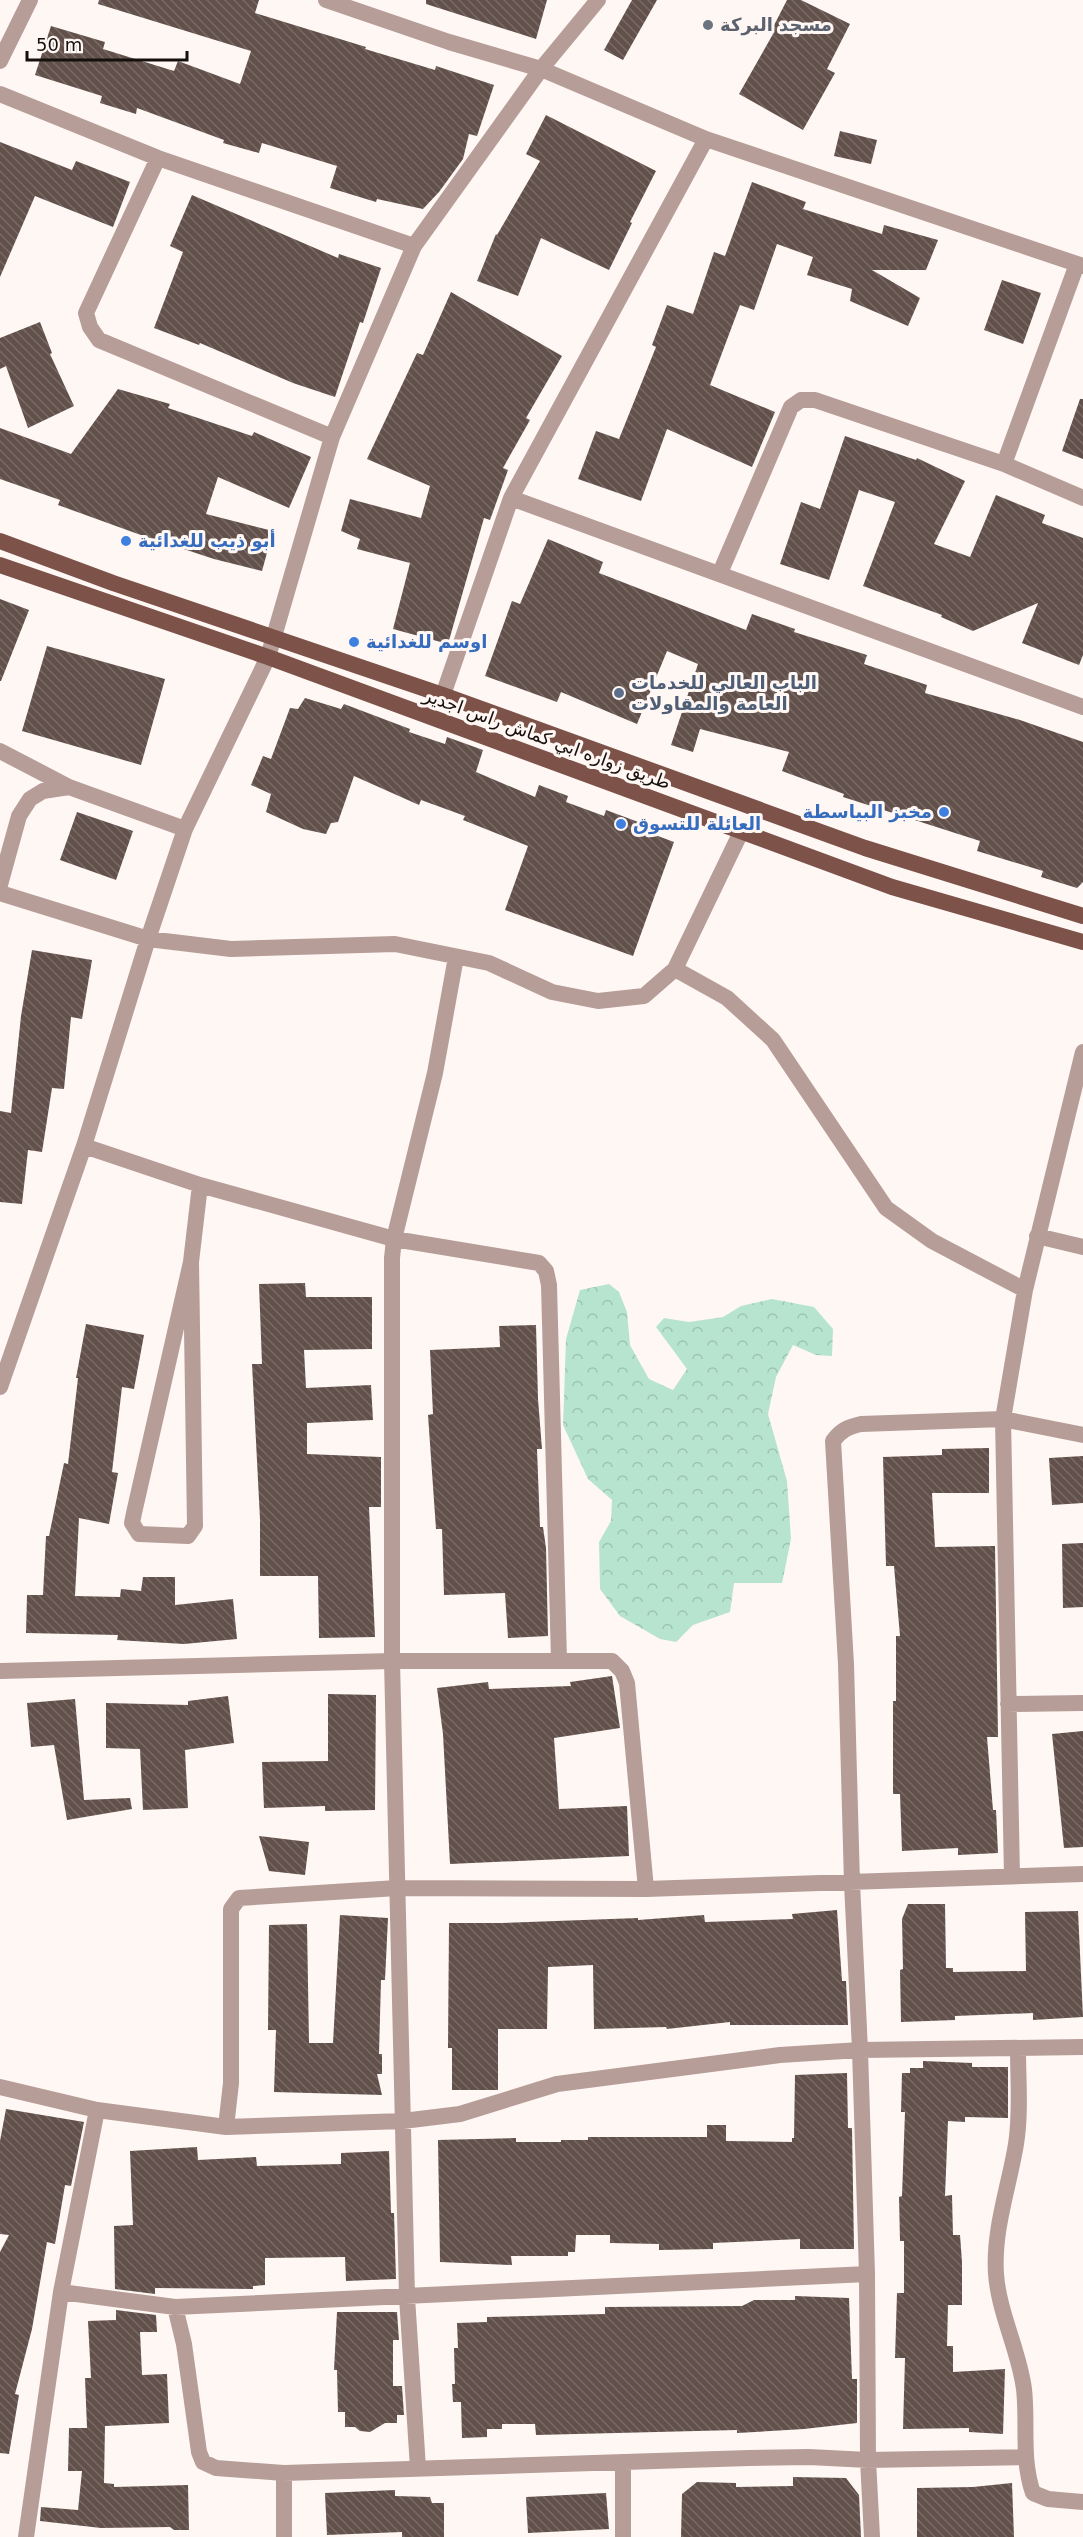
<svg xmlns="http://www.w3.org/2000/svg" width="1083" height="2537" font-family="'DejaVu Sans','Noto Naskh Arabic',sans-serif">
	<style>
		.forest { fill: url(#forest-crowns) }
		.building { fill: url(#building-back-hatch) }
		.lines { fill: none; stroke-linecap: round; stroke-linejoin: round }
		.minor { stroke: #b79d98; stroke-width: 16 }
		.primary { stroke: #7c5249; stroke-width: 16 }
		.worship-dot { fill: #6b7280; stroke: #fff7f4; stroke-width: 2 }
		.shop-dot { fill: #3f7fe0; stroke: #fff7f4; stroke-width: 2 }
		.service-dot { fill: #5c6f8a; stroke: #fff7f4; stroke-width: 2 }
		.labels { text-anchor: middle; stroke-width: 6; stroke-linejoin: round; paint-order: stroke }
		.worship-label { font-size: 18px; font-weight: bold; fill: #5b616d; stroke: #fff7f4; text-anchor: start }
		.shop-label { font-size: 18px; font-weight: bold; fill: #366cbe; stroke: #fff7f4; text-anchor: start }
		.service-label { font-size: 18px; font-weight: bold; fill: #4e5e75; stroke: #fff7f4; text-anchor: start }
		.street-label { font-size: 18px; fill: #16100d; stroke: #fff7f4 }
	</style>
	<defs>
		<pattern id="forest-crowns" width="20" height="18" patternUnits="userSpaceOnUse" patternTransform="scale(1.5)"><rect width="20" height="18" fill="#b7e4cf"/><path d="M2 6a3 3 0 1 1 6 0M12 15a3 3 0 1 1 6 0" fill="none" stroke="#9dc3b1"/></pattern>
		<pattern id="building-back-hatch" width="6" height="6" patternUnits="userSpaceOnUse" patternTransform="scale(1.5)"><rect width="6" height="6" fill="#62514b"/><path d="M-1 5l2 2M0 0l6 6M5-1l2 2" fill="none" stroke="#786a66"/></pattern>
	</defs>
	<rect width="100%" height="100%" fill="#fff7f4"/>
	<path class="forest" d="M609 1284 619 1292 627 1312 630 1345 649 1379 673 1390 687 1369 656 1327 664 1318 689 1322 723 1317 741 1306 772 1299 814 1307 833 1329 832 1356 816 1355 793 1345 776 1377 768 1414 787 1481 791 1539 782 1583H734L730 1612 693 1625 676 1642 660 1639 620 1616 600 1589 599 1542 611 1521 612 1500 588 1479 563 1425 566 1339 580 1290Z"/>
	<path class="building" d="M99 0H259L255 13 366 47 365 49 435 70 436 66 494 85 477 136 469 134 463 159 439 192 423 209 377 199 376 202 330 188 337 166 262 143 259 153 223 143 224 140 137 108 136 114 100 103 102 96 35 75 51 26 105 42 103 49 174 71 178 61 240 84 251 51 98 4Z
		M426 0H547L536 39 426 4Z
		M632 0H657L623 60 604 50Z
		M787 0H801L850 24 827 69 835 73 803 130 739 94 773 34 770 33Z
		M546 115 656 171 630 222 632 223 609 270 541 238 518 296 477 281 496 234 497 235 540 161 526 154Z
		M840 131 877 140 871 164 834 156Z
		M0 142 72 170 76 161 130 182 113 227 35 196 0 277Z
		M752 182 806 202 803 209 882 234 884 225 938 240 926 270H872L920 298 908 326 850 301 852 289 807 275 813 257 777 244 754 310 740 305 710 385 775 412 752 467 667 429 641 501 578 479 596 431 619 439 656 347 652 345 667 305 693 314 714 252 725 256Z
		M192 195 338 258 339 254 381 268 363 323 360 322 335 397 293 383 200 343 199 345 154 328 183 252 170 246Z
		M1002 280 1041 293 1023 344 984 330Z
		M451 292 562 356 526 418 530 420 503 468 508 470 490 520 484 518 448 644 393 629 410 563 357 549 360 539 341 531 350 499 421 518 430 486 367 459 417 353 423 355Z
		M40 322 52 353 50 354 74 406 28 428 6 366 0 369V338Z
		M118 389 170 404 168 408 252 436 254 432 311 457 289 508 218 477 206 514 273 531 262 571 214 559 138 534 58 505 60 500 0 479V428L71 454Z
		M1080 399H1083V459L1062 451Z
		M845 436 916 460 917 458 965 481 934 544 970 557 996 495 1045 515 1042 523 1083 538V655L1079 665 1022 643 1038 603 973 631 941 617 942 615 863 586 895 502 859 490 829 580 780 564 801 502 820 509Z
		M548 539 603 562 599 573 746 630 752 614 795 629 794 632 867 655 864 664 927 685 925 693 1020 720 1083 742V882L1077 888 1041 877 1043 871 977 851 980 841 843 797 844 794 782 771 789 752 700 729 693 752 671 745 698 664 667 651 637 724 561 692 557 702 485 676 512 601 520 604Z
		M0 599 29 610 1 681H0Z
		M47 646 165 679 141 765 22 731Z
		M305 698 341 709 344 704 410 729 409 732 445 744 447 737 483 750 476 772 535 797 539 785 568 796 566 802 604 816 606 810 641 823 639 829 674 842 633 956 505 910 528 846 463 820 465 816 421 800 419 805 354 776 338 822 331 823 326 834 303 829 266 812 271 794 251 785 263 756 271 759 290 708 298 709Z
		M77 812 133 831 116 880 60 860Z
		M32 950 92 960 82 1019 71 1017 64 1089 52 1088 42 1152 28 1150 22 1204 0 1202V1111L11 1113 21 1016Z
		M305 1283 306 1297H372V1349L304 1350 306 1388 371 1385 373 1420 307 1423V1454L381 1457V1507H369L375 1637 319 1638 318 1576H260V1519L252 1364H262L259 1284Z
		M86 1324 144 1335 134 1389 122 1387 112 1472 118 1473 109 1524 79 1518 75 1596 120 1597 121 1589 141 1591 143 1577H175V1605L233 1599 237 1639 184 1644 117 1640 118 1635 26 1633 27 1595H43L46 1536H49L64 1463 68 1464 78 1378H76Z
		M536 1325 538 1399 542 1449H537L540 1527H543L546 1548 548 1636 508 1638 505 1593 444 1595 442 1529H436L428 1415 433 1414 430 1350 500 1347 499 1326Z
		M989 1448V1493H932L935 1547 995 1546 998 1737H987L993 1810H996L998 1853 958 1855V1848L902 1851 900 1794H893V1701H896V1636H900L894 1566H886L883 1457 942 1455V1449Z
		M1083 1456V1503L1052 1505 1049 1458Z
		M1083 1543V1607L1063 1608 1062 1544Z
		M612 1676 620 1728 554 1738 559 1809 627 1806 629 1856 450 1864 443 1734 437 1688 488 1682 489 1689 571 1686 570 1682Z
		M328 1694 376 1695 375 1810 325 1811V1806L264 1808 262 1762 328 1761Z
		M228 1696 234 1743 185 1750 188 1808 143 1810 140 1749 106 1748V1703L188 1705V1701Z
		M75 1699 84 1800 130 1798 132 1809 67 1820 54 1745 31 1747 27 1703Z
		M1083 1731V1847L1064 1848 1052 1734Z
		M259 1836 309 1842 305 1875 269 1871Z
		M908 1904H945L946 1968H953V1972L1026 1971 1025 1912 1078 1911 1083 2017 1033 2020V2013L955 2016V2020L901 2022 900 1970 903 1969 902 1919Z
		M837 1910 842 1981H846L848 2025H730V2022L667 2029 666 2027 594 2029 593 1965 548 1967 547 2029H498V2090H452V2048H448L449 1923H502L638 1918V1920L704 1915 705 1922 793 1919 792 1914Z
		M340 1915 388 1918 385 1980H381L379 2054H382V2074H377L382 2095 274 2092 276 2030H268L269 1925 307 1924 309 2043H333Z
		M923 2061 972 2063V2067H1008V2118L965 2117V2122L948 2121 945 2196 952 2195 953 2235H960L962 2262V2305H948L947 2346H953V2372L1005 2369 1003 2434 969 2432V2428L903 2429 905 2358H895L897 2293H904V2241H900L899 2197 902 2196 905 2112H901L902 2073H910V2068H923Z
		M847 2073 848 2128H852L854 2249H800V2239L713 2243V2249L659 2250V2244L610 2243V2235H576L575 2252H568V2256H511L512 2265 440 2262 438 2140 516 2138V2142H561V2140H588V2137H707V2125H726V2141L792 2142V2138H794L795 2075Z
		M6 2109 84 2122 71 2186 65 2185 55 2244 47 2242 32 2329 15 2394 19 2395 9 2454 0 2453V2252L9 2235 0 2234V2141Z
		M197 2147 198 2160 256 2157 257 2166 341 2164V2153L389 2151 391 2213H394L396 2279 346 2281 345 2257 265 2258V2285L253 2286V2289L155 2288V2294L115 2289 114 2226 133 2225 130 2151Z
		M795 2296 849 2298 852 2379H857V2423L804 2429 737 2433V2430L536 2435 535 2424H502V2429H487V2437L462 2438 461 2402H453L452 2384H455L454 2348H458L457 2323 487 2322V2317L605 2314V2307L742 2306 754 2300H795Z
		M116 2310 156 2315 157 2332H140L142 2375 167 2374 169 2423 105 2426 104 2483 114 2484V2487L188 2485 189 2530H174L170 2527 101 2528 40 2521 41 2507 78 2510 82 2471H68L69 2428H87L85 2378H91L88 2321 116 2320Z
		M337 2312H397L399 2340H393V2386H402L404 2415H397V2423H385L370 2432 360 2431 355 2427H345V2412H338L337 2370H334Z
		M793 2477 846 2478 859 2495 861 2537H681L682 2494 697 2482 736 2483V2487L793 2486Z
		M1012 2483 1014 2537H917V2488L973 2487Z
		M395 2490V2496L430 2497 432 2503H444V2537H402V2532L327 2535 325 2493Z
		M606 2493 609 2529 528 2533 526 2497Z"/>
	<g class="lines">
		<path class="minor" d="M326 0 449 42 541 69 706 139 1083 266
			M0 61 30 0
			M0 94 158 158 414 246
			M158 158 86 313 90 327 99 340 332 437
			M1004 464 1077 264
			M511 498 1083 707
			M720 573 791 407 801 400H815L1004 464 1083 498
			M443 695 511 498 706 139
			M0 751 69 787
			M0 885 19 816 30 799 43 791 69 787 185 829
			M0 893 148 939 231 949 395 944 489 963 552 992 598 1001 644 996 675 969 741 832
			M675 969 727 998 773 1040 886 1208 932 1241 1025 1290
			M84 1146 200 1185 394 1239 539 1263 546 1271 549 1285 559 1660
			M1037 1236 1083 1247
			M191 1262 195 1526 188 1536 139 1534 132 1523 134 1513 191 1262 200 1185
			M0 1387 84 1146 148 939 185 829 268 657 332 437 414 246 541 69 598 0
			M0 1671 392 1661H612L622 1671 627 1683 646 1889
			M1008 1704 1083 1703
			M1012 1876 1003 1419 1025 1290 1083 1052
			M1018 2049C1018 2080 1021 2113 1016 2144 1009 2187 993 2230 996 2274 999 2314 1019 2350 1024 2389 1028 2424 1021 2458 1033 2493L1048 2499 1083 2502
			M0 2087 97 2110 226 2127 403 2121 460 2114 557 2084 780 2055 860 2050 1083 2047
			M226 2127 231 2083V1909L239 1898 397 1888 646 1889 1083 1874
			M61 2292 175 2307 867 2274
			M175 2307 184 2344 199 2452 203 2462 216 2468 284 2473
			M623 2462V2537
			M418 2468 407 2297 392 1661V1258L394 1239 435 1073 456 957
			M26 2537 61 2292 97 2110
			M284 2537V2473L749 2458 809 2457 868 2460 1025 2457
			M872 2537 868 2460 867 2274 860 2050 852 1883 846 1664 833 1441C841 1430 848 1427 861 1424L1003 1419 1083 1435"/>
		<path class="primary" d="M0 541 113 583 443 695 865 848 1083 916
			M0 565 268 657 892 887 1083 942"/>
	</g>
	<circle class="worship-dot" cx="708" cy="25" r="6"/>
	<g class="shop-dot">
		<circle cx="126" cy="541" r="6"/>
		<circle cx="354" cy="642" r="6"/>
		<circle cx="944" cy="812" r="6"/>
		<circle cx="621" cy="824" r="6"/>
	</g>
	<circle class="service-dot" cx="619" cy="693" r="6"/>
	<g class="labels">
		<g class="worship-label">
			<text x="720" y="31">مسجد البركة</text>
		</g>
		<g class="shop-label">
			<text x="138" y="547">أبو ذيب للغدائية</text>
			<text x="366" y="648">اوسم للغدائية</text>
			<text x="932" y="818" text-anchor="end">مخبز البياسطة</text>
			<text x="633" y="830">العائلة للتسوق</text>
		</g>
		<g class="service-label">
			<text x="631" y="689">الباب العالي للخدمات<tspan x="631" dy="21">العامة والمقاولات</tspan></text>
		</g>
		<g class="street-label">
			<text transform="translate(547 739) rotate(20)" y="6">طريق زواره ابي كماش راس اجدير</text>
		</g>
	</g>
	<path d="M27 51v9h160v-9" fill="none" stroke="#16100d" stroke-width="3"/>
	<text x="36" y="51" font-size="18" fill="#16100d" stroke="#fff7f4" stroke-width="4.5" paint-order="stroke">50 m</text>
</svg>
